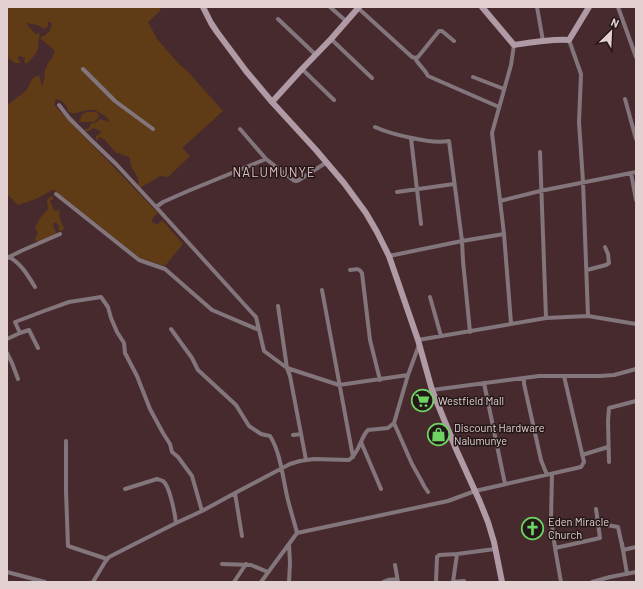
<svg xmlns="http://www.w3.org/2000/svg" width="643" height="589" font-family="Barlow,sans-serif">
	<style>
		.green { fill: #5f3c15 }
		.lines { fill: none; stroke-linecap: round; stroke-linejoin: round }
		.street { stroke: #83757c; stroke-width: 4 }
		.secondary { stroke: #b09aa5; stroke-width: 6 }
		.labels { text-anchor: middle; stroke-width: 3; stroke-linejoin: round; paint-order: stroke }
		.poi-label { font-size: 11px; fill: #e3d0d1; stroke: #241718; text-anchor: start }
		.quarter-label { font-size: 13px; letter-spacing: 1px; fill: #e5bfc2; stroke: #241718 }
	</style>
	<rect width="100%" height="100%" fill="#472a2d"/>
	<path class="green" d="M7 7H159L161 10 148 22 157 39 177 62 190 74 206 92 223 111 182 148 190 156 168 177 160 176 140 188C138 185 139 183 138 179 137 174 133 171 131 166 129 158 133 157 122 155L120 153H116L104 139 100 137 96 141V136L102 132 94 128 88 131 85 132 84 130 85 129H88L90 127V124L97 122 100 119 110 122C107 117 105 115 100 113 98 112 96 110 94 110 85 108 77 116 68 112L67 107 62 101 56 99 54 105 158 213 155 215 151 221 157 225 162 220 183 244 165 266 140 258 54 190H52L36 199 18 205 7 194V106L19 96 26 91 33 78 39 75 42 87 45 77 44 74 48 63 52 58 55 51 40 38C47 34 53 31 51 22H48V26L45 29 38 25 26 23 35 34 40 33 38 43 39 45C38 47 38 49 37 51 36 54 29 62 26 64L24 62 25 58 20 56 17 58 21 63H15L8 58 9 55 7 54Z
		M86 112H96L99 115 98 118 94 122H79L82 115Z
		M51 196 53 197V199L50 201 54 210 60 211 59 216 64 228 62 231 58 230 59 227 57 223H54L53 226 57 234 38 242 35 240 36 236 38 234 35 227 41 217 48 209 47 200Z"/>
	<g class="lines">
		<path class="street" d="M330 7 346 21
			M537 7 543 41
			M618 7 636 57
			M358 8 412 57 415 58C419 66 425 69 428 76L499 107
			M278 19 316 55
			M331 39 372 78
			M569 40 581 74 579 122 583 182 588 316
			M415 58 418 57 439 31H442L454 41
			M83 69 115 101 153 129
			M302 69 334 100
			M473 77 504 89
			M625 99 636 139
			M59 105 69 118 91 140 116 164 156 207
			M375 127C388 133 397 135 412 138 425 141 436 143 449 141L462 241 463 261 470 332
			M240 129 266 159 293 180 296 181 299 180 327 162
			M411 138 421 224
			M540 152 546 318
			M266 159 188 191 163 202 156 207 253 314 256 317 264 351 287 368 290 376 306 460
			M631 173 636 200
			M397 192 454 184
			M56 194 139 260 165 269 212 310 259 330
			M500 201 540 191 636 172
			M504 234 511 323
			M389 256 462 241 504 234 492 133 511 65 514 45
			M9 257 21 251 60 234
			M7 258 9 257C22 264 28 276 35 287
			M350 270C356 269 359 268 362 273L370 340 380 380
			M587 270 606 265 609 263 608 254 605 247
			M322 290 353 457
			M430 297 441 336
			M278 306 287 368 339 385 408 375
			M171 329 192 358 198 370 236 405 249 426 261 434 270 436C280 451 283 478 287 496 290 509 294 521 297 533
			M20 333 29 330 38 348
			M7 339 20 333 15 322 44 311 69 302 101 297 108 307 111 318 117 332 124 343 125 353 137 376 150 409 163 433 170 444 172 452 178 457 192 476 202 511
			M418 340 546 318 588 316 636 324
			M7 353 12 363 18 379
			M524 378V384L541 460 547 475
			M484 383 505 484
			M432 390 539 376H600L614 375 636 369
			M394 423 412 464 421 480 424 486 428 492
			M293 435 301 434
			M66 441V491L68 546 107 559
			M361 442 381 489
			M582 455 608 447
			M609 462 608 421 609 408 636 401
			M552 474 551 518 555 548 561 582
			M125 489 157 479C160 480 161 480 163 481 170 486 175 515 176 523
			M235 493 242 536
			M607 525 618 527 623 550 622 543
			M555 548 600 538 596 509
			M222 564 251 565 268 572
			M395 565 398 582
			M7 572 45 582
			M627 574 623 550 636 547
			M93 582 105 562 109 557 176 523 202 511 235 493 290 464 300 461 314 459 349 460C360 452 360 438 368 430L388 428 394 423 408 375 419 345
			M234 582 246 564
			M261 582 297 533 448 501 475 491 581 467 584 462 564 376
			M289 582 290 563 289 544
			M383 582 388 580 397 579
			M436 582 437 557 439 555 457 554 495 549
			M453 582 457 554
			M453 582 464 581
			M592 582 610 577 636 572"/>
		<path class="secondary" d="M203 7 211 23 217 32 246 71 272 102 316 150 344 183 366 213 377 232 389 256 418 340 432 390 456 449 480 502 488 522 494 542 502 582
			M482 7 514 45C533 42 551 39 569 40L589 7
			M272 102 302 69 331 39 359 7"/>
	</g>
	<defs>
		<symbol id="supermarket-ring" viewBox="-11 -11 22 22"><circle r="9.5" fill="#241718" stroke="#6dd361" stroke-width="1.5"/><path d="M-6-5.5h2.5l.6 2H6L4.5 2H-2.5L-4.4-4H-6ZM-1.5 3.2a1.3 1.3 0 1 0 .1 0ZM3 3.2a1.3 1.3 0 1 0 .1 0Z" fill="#6dd361"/></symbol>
		<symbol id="shop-ring" viewBox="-11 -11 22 22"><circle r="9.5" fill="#241718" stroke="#6dd361" stroke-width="1.5"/><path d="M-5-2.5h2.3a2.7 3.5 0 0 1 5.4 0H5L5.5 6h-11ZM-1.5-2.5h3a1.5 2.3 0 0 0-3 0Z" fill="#6dd361"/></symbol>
		<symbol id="church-ring" viewBox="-11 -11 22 22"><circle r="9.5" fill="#241718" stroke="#6dd361" stroke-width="1.5"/><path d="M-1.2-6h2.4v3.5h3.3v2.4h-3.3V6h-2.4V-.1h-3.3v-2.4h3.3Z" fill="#6dd361"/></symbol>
	</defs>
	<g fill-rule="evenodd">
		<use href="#supermarket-ring" x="410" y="388" width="25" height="25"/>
		<use href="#shop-ring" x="426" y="422" width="25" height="25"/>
		<use href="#church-ring" x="520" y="516" width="25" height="25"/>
	</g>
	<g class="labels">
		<g class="poi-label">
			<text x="438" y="405">Westfield Mall</text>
			<text x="454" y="432">Discount Hardware<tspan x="454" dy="13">Nalumunye</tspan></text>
			<text x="548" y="526">Eden Miracle<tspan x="548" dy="13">Church</tspan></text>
		</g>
		<g class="quarter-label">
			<text x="274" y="177">NALUMUNYE</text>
		</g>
	</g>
	<rect width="643" height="589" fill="none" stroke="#e3d0d1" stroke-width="16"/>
	<g transform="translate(611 32) rotate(24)" stroke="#241718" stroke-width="3" paint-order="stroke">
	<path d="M0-3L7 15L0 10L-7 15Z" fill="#e3d0d1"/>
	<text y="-6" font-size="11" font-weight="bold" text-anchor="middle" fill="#e3d0d1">N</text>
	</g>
</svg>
